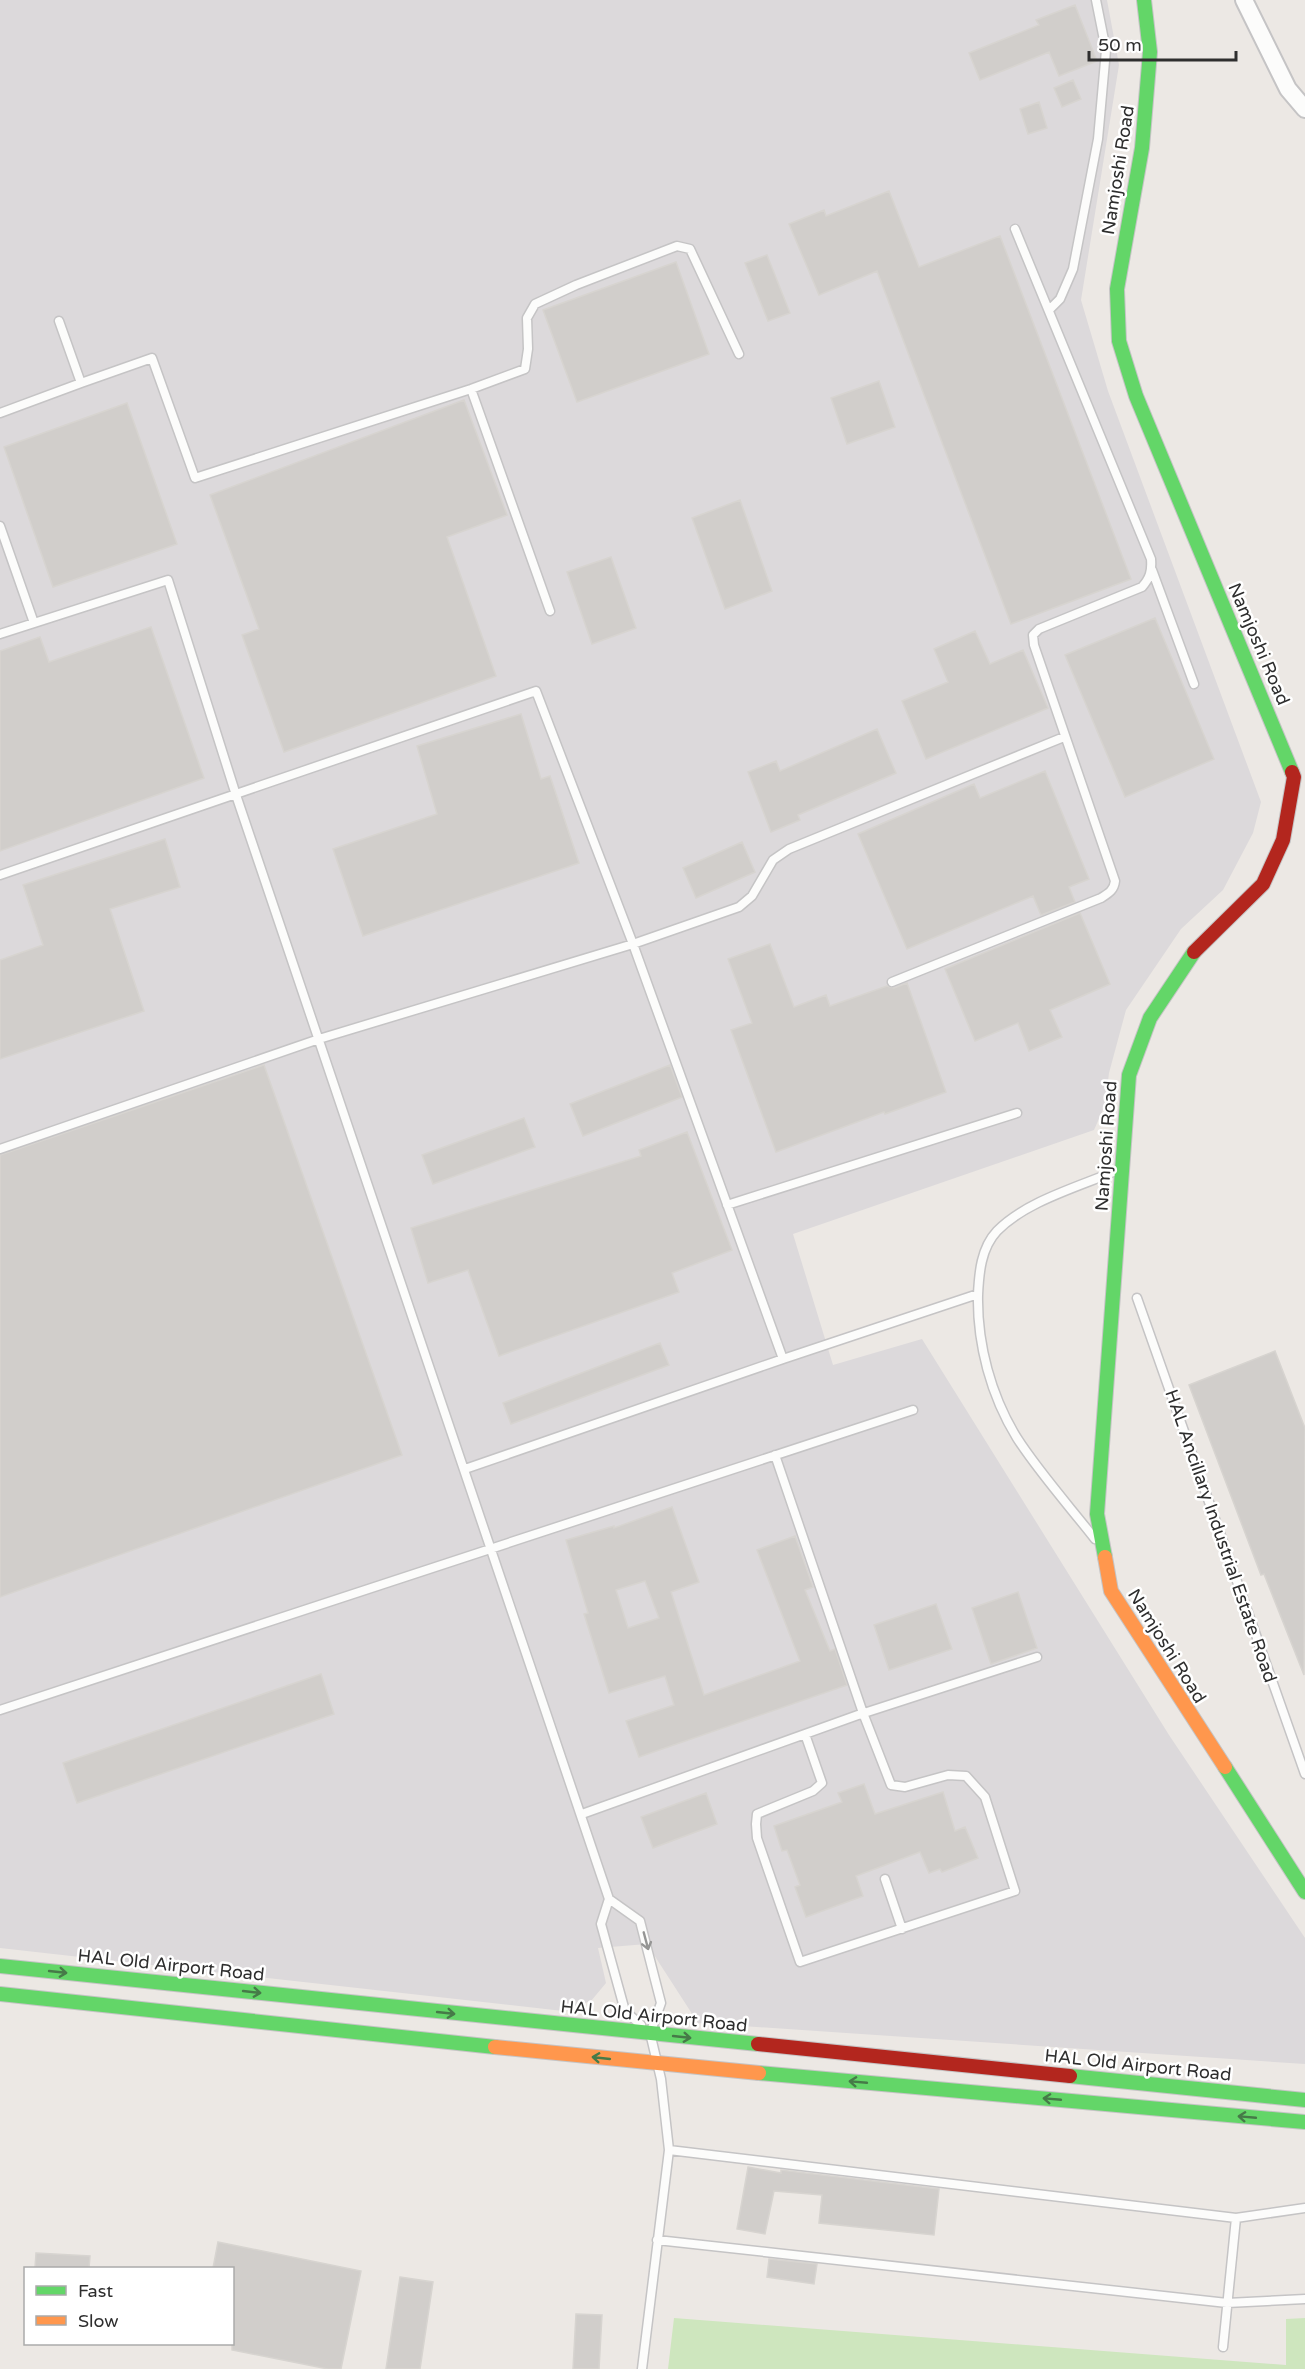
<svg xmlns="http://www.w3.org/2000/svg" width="1305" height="2369" font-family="'Varela Round',sans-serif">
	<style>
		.industrial { fill: #dcd9db }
		.green { fill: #cee6be }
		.building { fill: #d1cecb; stroke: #d7d4d0; stroke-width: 1.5; fill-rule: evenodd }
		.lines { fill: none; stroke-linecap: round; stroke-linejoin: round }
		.lane-casing { stroke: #c5c4c5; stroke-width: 11 }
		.street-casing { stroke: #c5c4c5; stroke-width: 20 }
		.fast-casing { stroke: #c5c4c5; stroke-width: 16 }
		.slow-casing { stroke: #c5c4c5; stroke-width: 16 }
		.jam-casing { stroke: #c5c4c5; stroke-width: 16 }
		.lane { stroke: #fcfcfb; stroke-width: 8 }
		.street { stroke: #fcfcfb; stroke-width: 16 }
		.fast { stroke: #63d668; stroke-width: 14 }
		.slow { stroke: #ff974d; stroke-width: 14 }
		.jam { stroke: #b3261e; stroke-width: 14 }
		.oneway { stroke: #959594 }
		.oneway2 { stroke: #467a48 }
		.labels { text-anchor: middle; stroke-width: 5; stroke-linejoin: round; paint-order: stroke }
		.street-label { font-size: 18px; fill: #2e2e2e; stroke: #fff }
	</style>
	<rect width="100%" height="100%" fill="#ece8e4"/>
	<path class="industrial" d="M0 0H1107L1119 65 1081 300 1108 391 1261 802 1253 833 1223 890 1181 929 1126 1010 1109 1073 1105 1105 1094 1130 793 1234 833 1365 922 1339 1169 1735 1305 1938V2064L698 2023 647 1944 598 1948 606 1983 591 2001 563 2011 0 1948Z"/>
	<path class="green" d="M674 2318 1286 2365V2319L1305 2318V2369H668Z"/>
	<path class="building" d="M1075 5 1097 61 1059 76 1049 52 980 80 969 53 1039 25 1036 20Z
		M1073 80 1081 99 1062 107 1054 88Z
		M1039 102 1047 128 1028 134 1020 109Z
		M889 191 919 267 1000 236 1131 579 1011 624 877 271 819 295 789 224 824 210 826 216Z
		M767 255 790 313 768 321 745 263Z
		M676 262 709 354 577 402 543 310Z
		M879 381 895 427 847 444 831 398Z
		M464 400 507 515 447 537 496 676 284 752 242 635 259 629 210 495Z
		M127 403 177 544 53 587 4 447Z
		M740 500 772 591 725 609 692 518Z
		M611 557 636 628 592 644 567 572Z
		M1155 618 1214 759 1125 797 1065 655Z
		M151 627 204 778 0 851V651L40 637 49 662Z
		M975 631 990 664 1023 650 1048 708 926 759 902 701 948 682 934 649Z
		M521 714 541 779 550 776 579 863 363 936 333 849 437 814 417 746Z
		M877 729 896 773 798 815 800 820 771 832 748 772 776 761 780 771Z
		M1045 771 1089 879 1069 887 1075 902 1041 915 1033 896 907 949 858 834 974 784 980 798Z
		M165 839 180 887 110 909 144 1011 0 1059V960L43 945 23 885Z
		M742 842 755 872 696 898 683 868Z
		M1080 913 1110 984 1050 1010 1062 1037 1029 1051 1018 1023 975 1041 945 969Z
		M770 944 794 1007 826 995 830 1006 887 986 894 988 907 983 946 1092 885 1114 884 1112 776 1152 731 1030 752 1023 728 959Z
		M264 1065 402 1455 0 1597V1155Z
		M670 1065 682 1097 583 1136 570 1104Z
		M524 1118 535 1147 433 1184 422 1155Z
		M687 1132 732 1250 672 1273 679 1292 499 1356 468 1270 428 1283 411 1228 641 1156 639 1150Z
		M660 1343 669 1365 511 1424 503 1403Z
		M1275 1351 1305 1428 1304 1675 1264 1574 1261 1575 1189 1385Z
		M672 1507 699 1582 671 1592 704 1695 800 1661 757 1550 795 1536 813 1587 805 1590 830 1651 835 1649 847 1685 639 1757 626 1721 674 1705 665 1676 609 1693 584 1614 588 1613 566 1540 614 1526V1528ZM645 1581 659 1618 628 1628 616 1590Z
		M1018 1592 1037 1648 991 1664 972 1608Z
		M936 1604 952 1649 889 1670 874 1625Z
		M321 1674 334 1714 77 1803 63 1763Z
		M864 1784 875 1814 943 1792 955 1831 965 1827 978 1858 942 1872 940 1869 929 1873 920 1852 856 1876 863 1896 806 1917 795 1887 800 1885 787 1850 782 1851 774 1826 842 1802 838 1793Z
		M706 1793 717 1824 653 1848 641 1817Z
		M748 2167 781 2173V2170L939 2189 934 2235 819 2223 822 2195 774 2191 765 2234 737 2229Z
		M218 2242 361 2271 341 2369H328L232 2350V2268H213Z
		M36 2253 90 2256 89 2268H35Z
		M769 2259 817 2264 814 2284 767 2277Z
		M400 2277 433 2282 420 2369H386Z
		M576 2314 602 2315 599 2369H573Z"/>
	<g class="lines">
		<defs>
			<path id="lane" d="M1049 310 1060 299 1073 269 1098 139 1106 50 1096 0
				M81 383 152 358 195 478 471 389 525 369 528 349 527 318 535 304 576 285 677 246 690 249 739 354
				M471 389 550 611
				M0 413 81 383 59 321
				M0 526 34 623
				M1152 570 1194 684
				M0 634 168 580 236 795 609 1899 640 1921 661 2003 651 2031
				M0 875 536 691 633 944 783 1359 465 1469
				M892 982 1101 898C1109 893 1114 890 1115 881L1034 645 1033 635 1039 629 1142 587C1150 578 1152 571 1151 559L1015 229
				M0 1149 319 1039 633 944 739 907 752 896 773 860 789 849 1064 737
				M727 1205 1017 1113
				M1137 1298 1305 1774
				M783 1359 978 1294
				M775 1455 863 1713 891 1785 905 1787 948 1775 966 1776 985 1797 1015 1891 800 1962 757 1838 756 1824 757 1814 813 1791 822 1783 805 1734
				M1095 1539C1070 1507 1038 1471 1017 1438 991 1396 977 1344 978 1295 979 1273 981 1248 997 1231 1026 1201 1081 1186 1118 1170
				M0 1710 913 1410
				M582 1814 858 1715 1037 1657
				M885 1879 902 1929
				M609 1899 601 1924 625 2011 641 2025
				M669 2150 1236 2218
				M657 2240 1227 2303 1305 2299
				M1223 2347 1236 2218 1305 2208
				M642 2369 669 2150 661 2079 651 2037"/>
			<path id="street" d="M1244 0 1288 89 1305 109"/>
			<path id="fast" d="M1144 0 1150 52 1142 148 1117 289 1119 341 1136 396 1292 772
				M1105 1557 1097 1514 1129 1075 1150 1018 1194 952
				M1225 1767 1305 1892
				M0 1966 758 2044
				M0 1994 495 2047
				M759 2073 1305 2122
				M1070 2076 1305 2100"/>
			<path id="slow" d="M1105 1557 1111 1591 1225 1767
				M495 2047 759 2073"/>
			<path id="jam" d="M1194 952 1263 884 1283 840 1294 777 1292 772
				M758 2044 1070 2076"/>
		</defs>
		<use href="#lane" class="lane-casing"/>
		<use href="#street" class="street-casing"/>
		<use href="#fast" class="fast-casing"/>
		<use href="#slow" class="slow-casing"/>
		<use href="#jam" class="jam-casing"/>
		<use href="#lane" class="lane"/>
		<use href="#street" class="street"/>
		<use href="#fast" class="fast"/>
		<use href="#slow" class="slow"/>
		<use href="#jam" class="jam"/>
	</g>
	<defs><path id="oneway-shaft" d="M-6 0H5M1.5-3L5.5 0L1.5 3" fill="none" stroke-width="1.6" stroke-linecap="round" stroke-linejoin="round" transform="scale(1.5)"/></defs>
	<use class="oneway" href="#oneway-shaft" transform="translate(646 1941) rotate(75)"/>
	<g class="oneway2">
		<use href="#oneway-shaft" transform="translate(58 1972) rotate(6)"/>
		<use href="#oneway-shaft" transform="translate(252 1992) rotate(6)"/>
		<use href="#oneway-shaft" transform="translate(446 2013) rotate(6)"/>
		<use href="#oneway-shaft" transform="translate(682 2037) rotate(6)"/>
		<use href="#oneway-shaft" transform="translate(601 2058) rotate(-174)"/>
		<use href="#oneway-shaft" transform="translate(858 2082) rotate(-175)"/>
		<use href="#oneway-shaft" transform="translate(1052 2099) rotate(-175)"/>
		<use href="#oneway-shaft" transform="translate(1247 2117) rotate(-175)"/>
	</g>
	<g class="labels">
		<g class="street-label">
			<text transform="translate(1118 170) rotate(-81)" y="6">Namjoshi Road</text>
			<text transform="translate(1259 644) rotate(67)" y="6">Namjoshi Road</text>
			<text transform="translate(1106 1146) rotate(-86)" y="6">Namjoshi Road</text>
			<text transform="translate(1221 1536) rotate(71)" y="6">HAL Ancillary Industrial Estate Road</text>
			<text transform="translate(1167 1646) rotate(58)" y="6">Namjoshi Road</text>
			<text transform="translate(171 1965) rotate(6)" y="6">HAL Old Airport Road</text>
			<text transform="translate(654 2016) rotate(6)" y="6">HAL Old Airport Road</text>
			<text transform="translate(1138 2065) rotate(6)" y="6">HAL Old Airport Road</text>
		</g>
	</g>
	<rect x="24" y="2267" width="210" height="78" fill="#ffffff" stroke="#ababab" stroke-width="1.5"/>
	<rect x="36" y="2286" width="30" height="9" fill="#63d668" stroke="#ababab" stroke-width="1.5"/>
	<text x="78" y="2297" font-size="18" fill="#2e2e2e">Fast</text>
	<rect x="36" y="2316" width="30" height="9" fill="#ff974d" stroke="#ababab" stroke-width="1.5"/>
	<text x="78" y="2327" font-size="18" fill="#2e2e2e">Slow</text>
	<path d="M1089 51v9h147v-9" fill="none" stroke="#2e2e2e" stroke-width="3"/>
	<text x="1098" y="51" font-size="18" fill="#2e2e2e" stroke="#ffffff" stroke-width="4.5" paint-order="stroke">50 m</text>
</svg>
